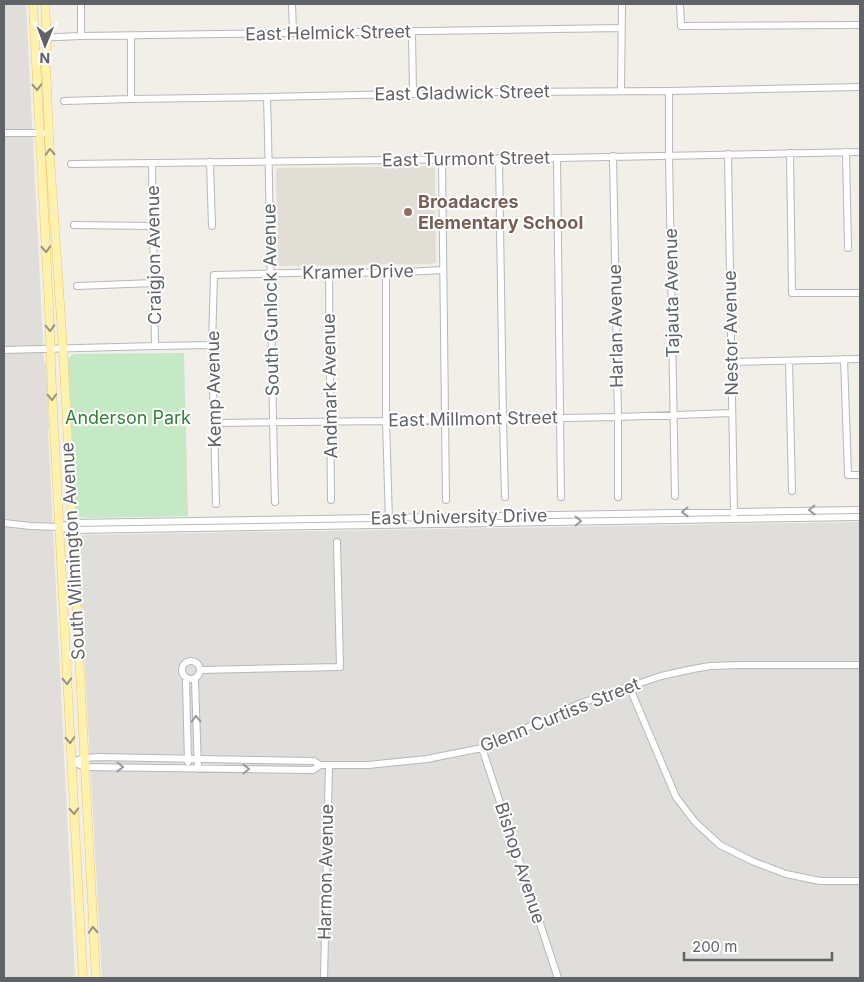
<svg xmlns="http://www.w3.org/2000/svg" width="864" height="982" font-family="Inter,sans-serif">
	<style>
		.industrial { fill: #e0deda }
		.education { fill: #e1ded6 }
		.green { fill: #c5e8c5 }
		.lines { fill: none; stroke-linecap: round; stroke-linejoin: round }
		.minor-casing { stroke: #b5b8bc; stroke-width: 8 }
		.major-casing { stroke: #f2c960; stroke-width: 9 }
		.minor { stroke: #fff; stroke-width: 6 }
		.major { stroke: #fff2af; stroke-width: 8 }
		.oneway { stroke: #979581 }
		.oneway2 { stroke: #979a9d }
		.education-dot { fill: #8d6e63; stroke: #fff; stroke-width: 2 }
		.labels { text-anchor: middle; stroke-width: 4; stroke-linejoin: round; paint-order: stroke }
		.street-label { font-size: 18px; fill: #5f6368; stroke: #fff }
		.education-label { font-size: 18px; font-weight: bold; fill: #785e54; stroke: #fff; text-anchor: start }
		.park-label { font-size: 18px; fill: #348238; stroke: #fff }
	</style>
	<rect width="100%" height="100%" fill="#f1efe8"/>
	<path class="industrial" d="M4 4H26L44 361 46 364 49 429H48L75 978H4Z
		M860 522V978H102L78 540 82 535Z"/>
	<path class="education" d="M432 166 435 168 436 262 432 264 281 266 278 265 276 171 278 168Z"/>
	<path class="green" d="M184 353 188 516 83 518 78 516 76 513 68 359 72 355 74 354Z"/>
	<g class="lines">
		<defs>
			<path id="minor" d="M81 4V36
				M292 4 293 33
				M680 4 681 26 860 25
				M412 32 413 93
				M131 36V99
				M35 38 81 36 621 28
				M621 90 622 4
				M669 91V155L675 496
				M267 97C271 232 271 367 275 502
				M64 101 131 99 267 97 492 92 669 91 860 87
				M4 133H49
				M846 152 848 248
				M790 153 792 293H860
				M728 154 734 515
				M613 156 618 417V497
				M499 158 503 419 505 497
				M557 158 561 497
				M442 159 446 500
				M210 162 212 226
				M71 164 557 158 860 152
				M152 164 155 346
				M74 225 153 226
				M329 272 331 500
				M386 273V421L389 522
				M77 286 154 283
				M4 350 155 346 212 345
				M844 359 848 475H860
				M789 361 792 491
				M732 362 860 359
				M214 423 386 421 618 417 732 413
				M216 504 212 345 214 275 329 272 386 273 443 270
				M4 523 31 526 59 527 72 530 860 517
				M60 527 72 523 860 510
				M182 670a9 9 0 1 1 18 0a9 9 0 1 1-18 0Z
				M200 670 340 667 337 542
				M187 678 186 682 188 762
				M194 678 195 681 198 769
				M629 686 676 797 695 822 720 845 752 861 786 874 820 881H860
				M482 748 558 978
				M72 762 84 758 98 757 314 761 320 765H368L427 759 482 748 581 703 661 676 693 669 710 666 740 665H860
				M72 762 85 767 313 770 320 765
				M324 978 329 765"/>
			<path id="major" d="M33 4 49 307 52 390 83 978
				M45 4 47 37 46 66 50 158 63 348 96 978"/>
		</defs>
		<use href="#minor" class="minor-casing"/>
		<use href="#major" class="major-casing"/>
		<use href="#minor" class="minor"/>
		<use href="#major" class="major"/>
	</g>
	<defs><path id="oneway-chevron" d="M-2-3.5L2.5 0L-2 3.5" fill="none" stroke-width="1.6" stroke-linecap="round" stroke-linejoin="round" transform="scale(1.25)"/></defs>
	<g class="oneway">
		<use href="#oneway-chevron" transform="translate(37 87) rotate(87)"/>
		<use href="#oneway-chevron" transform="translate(50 152) rotate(-93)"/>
		<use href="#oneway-chevron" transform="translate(46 249) rotate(87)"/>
		<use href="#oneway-chevron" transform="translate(50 328) rotate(88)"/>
		<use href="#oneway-chevron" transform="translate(52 397) rotate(87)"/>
		<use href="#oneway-chevron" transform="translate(67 681) rotate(87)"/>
		<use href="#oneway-chevron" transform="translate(70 740) rotate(87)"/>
		<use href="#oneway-chevron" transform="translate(74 811) rotate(87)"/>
		<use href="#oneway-chevron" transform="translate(93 930) rotate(-93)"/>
	</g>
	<g class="oneway2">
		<use href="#oneway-chevron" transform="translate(812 510) rotate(179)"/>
		<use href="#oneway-chevron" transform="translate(685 512) rotate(179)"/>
		<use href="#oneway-chevron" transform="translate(578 521) rotate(-1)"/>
		<use href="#oneway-chevron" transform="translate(196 719) rotate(-92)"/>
		<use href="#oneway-chevron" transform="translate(120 767) rotate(1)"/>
		<use href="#oneway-chevron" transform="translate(246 769)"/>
	</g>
	<circle class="education-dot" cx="408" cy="212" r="5"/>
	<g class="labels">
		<g class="street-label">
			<text transform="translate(328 33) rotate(-1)" y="6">East Helmick Street</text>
			<text transform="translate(462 93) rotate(-1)" y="6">East Gladwick Street</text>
			<text transform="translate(466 159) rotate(-1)" y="6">East Turmont Street</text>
			<text transform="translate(154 255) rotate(-91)" y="6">Craigjon Avenue</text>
			<text transform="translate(358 272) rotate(-1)" y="6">Kramer Drive</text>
			<text transform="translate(672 293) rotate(-91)" y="6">Tajauta Avenue</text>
			<text transform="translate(271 300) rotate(-91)" y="6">South Gunlock Avenue</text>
			<text transform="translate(616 326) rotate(-91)" y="6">Harlan Avenue</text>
			<text transform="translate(731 333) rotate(-91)" y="6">Nestor Avenue</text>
			<text transform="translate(330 386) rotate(-91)" y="6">Andmark Avenue</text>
			<text transform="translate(214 389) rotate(-91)" y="6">Kemp Avenue</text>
			<text transform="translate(473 419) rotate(-1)" y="6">East Millmont Street</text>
			<text transform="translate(459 517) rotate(-1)" y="6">East University Drive</text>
			<text transform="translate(73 551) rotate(-93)" y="6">South Wilmington Avenue</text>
			<text transform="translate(560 715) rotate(-22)" y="6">Glenn Curtiss Street</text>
			<text transform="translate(520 863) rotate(72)" y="6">Bishop Avenue</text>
			<text transform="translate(326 872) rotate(-89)" y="6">Harmon Avenue</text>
		</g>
		<g class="education-label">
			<text x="418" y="208">Broadacres<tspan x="418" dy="21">Elementary School</tspan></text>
		</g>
		<g class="park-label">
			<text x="128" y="424">Anderson Park</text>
		</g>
	</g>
	<rect width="864" height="982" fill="none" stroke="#5f6368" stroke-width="10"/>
	<g transform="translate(45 45) rotate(181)" stroke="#ffffff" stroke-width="4" paint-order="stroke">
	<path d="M0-4L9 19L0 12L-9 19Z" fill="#5f6368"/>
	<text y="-8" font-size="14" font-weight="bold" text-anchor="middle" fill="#5f6368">N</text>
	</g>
	<path d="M684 952v8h148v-8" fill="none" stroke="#5f6368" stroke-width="2.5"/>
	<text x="692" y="952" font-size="15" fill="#5f6368" stroke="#ffffff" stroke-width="4" paint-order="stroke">200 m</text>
</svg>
